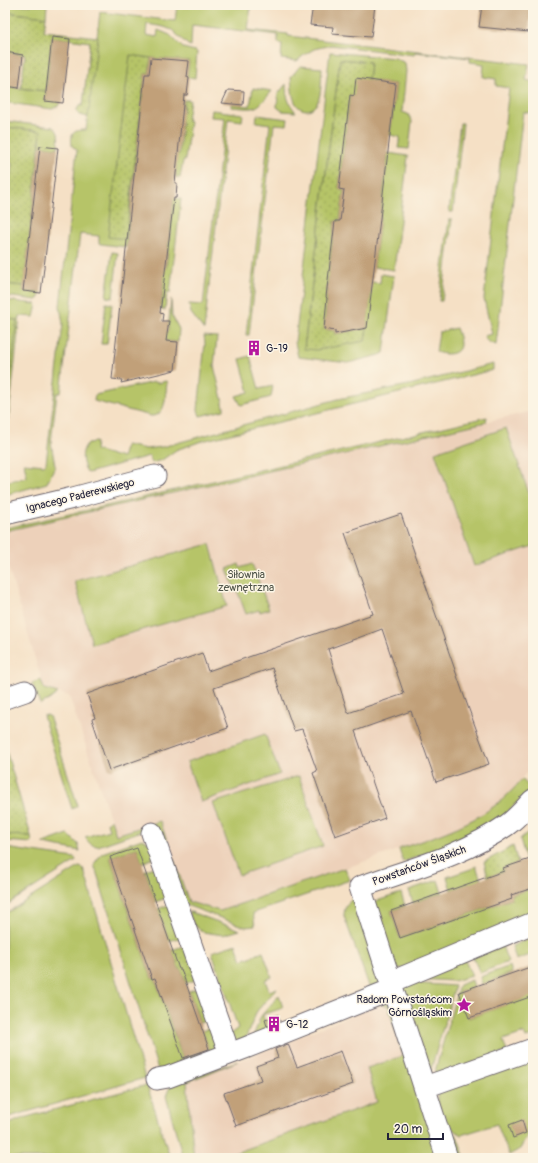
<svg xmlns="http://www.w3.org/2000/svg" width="538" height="1163" font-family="Pangolin,sans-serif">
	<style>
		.built { fill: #edd1ba }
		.green { fill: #b6c467; stroke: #6c7351 }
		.garden { fill: url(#garden-dots); stroke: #6c7351 }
		.building { fill: #c1a079; fill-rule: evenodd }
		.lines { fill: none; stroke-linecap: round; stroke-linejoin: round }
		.minor-casing { stroke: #6c646b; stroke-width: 23 }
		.minor { stroke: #fff; stroke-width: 21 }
		.labels { text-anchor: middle; stroke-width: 3; stroke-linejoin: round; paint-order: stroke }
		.poi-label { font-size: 11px; fill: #22223b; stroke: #fcf5e5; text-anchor: start }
		.street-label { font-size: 11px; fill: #22223b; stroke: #fcf5e5 }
		.park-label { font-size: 11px; fill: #4e5348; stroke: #fcf5e5 }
	</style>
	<defs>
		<pattern id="garden-dots" width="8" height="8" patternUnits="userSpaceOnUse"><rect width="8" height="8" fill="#b6c467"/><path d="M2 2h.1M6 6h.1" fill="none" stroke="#9ca85a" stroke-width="1.8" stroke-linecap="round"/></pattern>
	</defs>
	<rect width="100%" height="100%" fill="#fcf5e5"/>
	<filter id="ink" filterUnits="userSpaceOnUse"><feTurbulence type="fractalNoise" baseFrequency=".025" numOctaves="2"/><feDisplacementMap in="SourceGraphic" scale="8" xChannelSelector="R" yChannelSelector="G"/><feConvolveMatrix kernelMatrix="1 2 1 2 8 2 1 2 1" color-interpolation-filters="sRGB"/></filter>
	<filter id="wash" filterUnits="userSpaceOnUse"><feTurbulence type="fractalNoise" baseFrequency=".012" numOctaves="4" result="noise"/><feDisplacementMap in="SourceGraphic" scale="16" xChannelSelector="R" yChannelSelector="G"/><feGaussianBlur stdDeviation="0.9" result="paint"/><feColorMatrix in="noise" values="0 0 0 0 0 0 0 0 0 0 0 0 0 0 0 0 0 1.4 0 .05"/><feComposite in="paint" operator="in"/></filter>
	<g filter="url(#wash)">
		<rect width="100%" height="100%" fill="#f5e0c5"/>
		<path class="built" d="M533 411V764L515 787 488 812 449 832 219 912 189 902 160 821 116 835 69 696 44 689 5 556V531Z
			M380 1004 388 1006 423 1122 319 1158H194L187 1082Z"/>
		<path class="green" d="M5 5H47L46 17 5 12Z
			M177 5H251L248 30 288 34V36L529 64 526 80 533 82V113L523 112 496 345 488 342 484 336 492 334 484 299 509 88 496 86V79L483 77 484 64 470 62V58L415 52 414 55 331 45 314 49 304 55 297 61 281 59 282 44 278 43V35L192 25 191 46 188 45 172 30 164 27 147 24 146 35 157 37 158 30 170 35 183 48 195 51 197 52 195 78 187 77 189 61 151 58 149 74H145L126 247 101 244 99 243V236L80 234 61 393H57L51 442 55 466 47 483 5 495V482L27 477 24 463 44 465 46 463 63 324 60 306 77 150 72 146C70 132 74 130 86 130L100 12 175 21Z
			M330 52 395 58 405 63 406 71 402 112 408 114 412 121 409 149 398 148 400 137 390 135 396 84 368 80 370 62 340 59 304 348 365 340 372 282 380 283 381 274 394 276 384 353 380 355 348 363 298 357 295 342Z
			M300 66 322 68C321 79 322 94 317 103 316 106 311 110 307 110 291 110 292 87 291 77Z
			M286 84C286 96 288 103 296 112L282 111 277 107 278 94Z
			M8 87 46 91 45 101 61 102 58 106 52 109 9 103 7 99Z
			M253 88 272 91C255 111 257 109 231 107V104L250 106Z
			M184 100H190L187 120 190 121 185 161H183L180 178 176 177V155L179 154 182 123H179L180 112H183Z
			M212 110 243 114 242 121 228 119 204 330 191 313 189 304 203 305 225 118 211 117Z
			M257 115 288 119 287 125 274 124 249 335H246L270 124 256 122Z
			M5 121 53 127C61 132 58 140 58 148L40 146 41 131 5 127Z
			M460 123H463L453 212H449Z
			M388 153 408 156 394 270 374 267Z
			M174 198 181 199 170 293 167 292 165 310H161L164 277 163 268H166Z
			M449 219H452L442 301H439Z
			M112 252 118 253 113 298 106 297Z
			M5 284 24 286 23 291 41 293 38 299 36 300 5 296Z
			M171 299 172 316 179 329 178 342 158 340 168 331Z
			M5 300 36 304 37 305 34 317 20 316 7 434H5V421L17 320 5 319Z
			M106 303 112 304 107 344H101Z
			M456 328C458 333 460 339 460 344 460 356 444 355 436 352L439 332Z
			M204 336 217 337 214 366 224 407V410L200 416 198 410 205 343Z
			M250 356 259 389 273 386 271 397 241 405 236 396 249 392 240 359Z
			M493 364V370L202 441 176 450 162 460 152 463 149 456 88 473C81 465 80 450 88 443L96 442 95 450 122 458 126 445 146 449 162 447 338 399 413 384Z
			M166 381 167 383C165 395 167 416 151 416L94 401 95 395 154 382 158 383Z
			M487 417 486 422 5 531V528L102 507Z
			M506 428 533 505V546L474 566 435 452Z
			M210 544 227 606 92 644 75 581Z
			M239 564 240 568 252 564 269 609 260 612 259 610 246 614 236 587H234L227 569Z
			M41 680 44 689 58 693 49 700 40 704 32 683Z
			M47 715 49 716 76 800 77 806 72 809 43 716Z
			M265 734 280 774 201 802 187 762Z
			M299 776 323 846 239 875 213 803Z
			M522 779 531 789 501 818 453 844 403 862 399 849C446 832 490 820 522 779Z
			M111 819 116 835 160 821 189 902 220 911 345 868 350 880 253 913 255 926 245 927 186 905 156 826 98 846C91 846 88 842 85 837L109 830 107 822Z
			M533 828V858L526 860 520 839Z
			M68 834 78 844 80 851 43 844V843Z
			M5 835 31 836 32 843 5 841Z
			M142 839 152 844 156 857 142 863 137 848 110 857 152 979 155 978 183 1059 209 1050 202 1031 214 1026 223 1053 158 1070 94 864 102 853Z
			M5 848 75 858 76 861 5 906Z
			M157 866 169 897 155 902 145 870Z
			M476 866 481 880 451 890 447 877 471 869Z
			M79 867 83 868 86 877 145 1078 9 1117 5 1107V914Z
			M438 880 442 893 413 903 409 890Z
			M533 888V914L405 969 392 968 371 903 401 893 405 906 391 911 400 938 512 899 511 895Z
			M357 896 385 983 370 989 344 916C344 906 349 901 357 896Z
			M171 904 182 937 169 941 158 909Z
			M188 911 240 930 223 935 203 932 194 925Z
			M533 937V954L516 960 512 946Z
			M501 943 508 962 480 973 472 955Z
			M236 944 242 960 263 952 272 977 265 980 269 991 277 988 257 1011 244 1042 235 1048 229 1035 238 1028 212 952Z
			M464 958 472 976 454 981 414 979Z
			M510 966 512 973 482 984 480 977Z
			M472 980 474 987 459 992 469 1018 533 995V1036L526 1038 524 1033 503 1040 507 1052 434 1075 459 985Z
			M411 983 455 986 430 1073 403 995 405 987Z
			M201 987 212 1018 200 1023 189 991Z
			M279 995 283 1008 264 1014 263 1016 269 1033 251 1042 261 1016Z
			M392 1002 444 1158H221L377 1102 367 1068 403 1056 388 1006 380 1004 366 1005Z
			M533 1055V1125L531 1126V1130L520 1149 509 1155 497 1124 461 1135C441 1119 434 1117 438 1090Z
			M238 1061 187 1082 194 1158H183L166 1096 171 1084Z
			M147 1085 170 1158H5V1126L23 1118Z
			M444 1129 457 1136 465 1158H454Z"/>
		<path class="garden" d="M5 12 46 17 44 31 98 37 88 117 79 115 76 111 79 106 83 105 90 42 52 37 46 91 21 88 25 55 5 51Z
			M130 55 151 58 149 74H145L126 239 108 237Z
			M340 59 370 62 368 80 354 96H350L339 189 344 190 340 221H335L326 297 327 298 324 329 335 331V334L367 328 365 341 317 350 304 349Z
			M5 127 41 131 24 286 5 284V221L8 200 6 199 7 191H9L12 163 10 162 11 152 5 151Z
			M5 319 17 320 5 421Z
			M5 747 31 836 5 835Z
			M513 846 518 863 503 868 504 871 488 877 484 862Z
			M186 945 198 979 186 983 181 969H179L172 950Z"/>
		<g id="blocks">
			<path class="building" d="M313 5H375L371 37 332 34 333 27 310 25Z
				M482 5H532L529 32 479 27Z
				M52 37 70 39 63 103 45 101Z
				M5 52 23 55 19 88 5 86Z
				M151 58 189 61 187 77 189 78 187 95H184L175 183H177L176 198H174L160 313 163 314 162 321H169L166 341 178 342 175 370 121 383 122 380 112 379 145 74H149Z
				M356 78 396 84 367 328 335 334V331L324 329 327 298 326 297 335 221H340L344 190 339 189 350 95 354 96Z
				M228 90 244 91 243 105 222 103Z
				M40 146 58 148 41 293 23 291Z
				M401 514 463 693 489 764 436 782 411 711 355 731 385 818 335 836 313 773 317 771 302 729 294 731 272 668 214 688 228 728 109 770 92 719 95 718 87 694 202 653 208 671 373 614 345 533ZM382 629 404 694 348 713 328 649Z
				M137 848 179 969H181L209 1049 183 1058 155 978 152 979 110 857Z
				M533 858V888L511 895 512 899 400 938 391 911 504 871 503 868Z
				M533 966V996L469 1018 459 992Z
				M278 1015 280 1021 267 1026 265 1020Z
				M288 1044 297 1067 341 1051 353 1084 236 1126 224 1093 261 1080 256 1066 278 1058 275 1049Z
				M522 1120 526 1133 513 1138 509 1125Z"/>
		</g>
	</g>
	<g filter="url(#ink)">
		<use href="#blocks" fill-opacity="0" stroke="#6c646b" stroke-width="1"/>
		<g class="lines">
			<defs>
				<path id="minor" d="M5 514 73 498 155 476
					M5 698 25 691
					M152 833 225 1041
					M391 982 533 923
					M157 1079 168 1077 245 1048 393 989
					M425 1087 533 1049
					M447 1158 360 887C410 869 463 856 507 825 517 818 525 808 533 800"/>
			</defs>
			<use href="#minor" class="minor-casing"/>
			<use href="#minor" class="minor"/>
		</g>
	</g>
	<defs>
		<symbol id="building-bare" viewBox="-9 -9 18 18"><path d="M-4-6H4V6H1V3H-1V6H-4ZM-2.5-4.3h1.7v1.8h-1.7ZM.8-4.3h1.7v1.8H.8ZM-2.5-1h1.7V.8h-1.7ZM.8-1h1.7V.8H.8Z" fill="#b5179e" stroke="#fcf5e5" stroke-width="2.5" paint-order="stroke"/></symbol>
		<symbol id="sight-bare" viewBox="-9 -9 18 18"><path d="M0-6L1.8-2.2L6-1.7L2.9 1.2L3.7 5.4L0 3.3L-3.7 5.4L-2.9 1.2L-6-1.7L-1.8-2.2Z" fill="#b5179e" stroke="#fcf5e5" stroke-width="2.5" paint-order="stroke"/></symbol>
	</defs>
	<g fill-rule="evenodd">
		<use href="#building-bare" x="243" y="337" width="22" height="22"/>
		<use href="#sight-bare" x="453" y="994" width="22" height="22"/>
		<use href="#building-bare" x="263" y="1013" width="22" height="22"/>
	</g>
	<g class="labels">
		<g class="poi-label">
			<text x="266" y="352">G-19</text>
			<text x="452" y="1003" text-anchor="end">Radom Powstańcom<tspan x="452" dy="13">Górnośląskim</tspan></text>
			<text x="286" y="1028">G-12</text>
		</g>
		<g class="street-label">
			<text transform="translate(80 495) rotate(-14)" y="4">Ignacego Paderewskiego</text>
			<text transform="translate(419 865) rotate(-20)" y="4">Powstańców Śląskich</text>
		</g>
		<g class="park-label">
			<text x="246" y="578">Siłownia<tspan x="246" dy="13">zewnętrzna</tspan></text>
		</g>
	</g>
	<rect width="538" height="1163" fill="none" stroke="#fcf5e5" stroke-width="20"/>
	<path d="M388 1133v6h55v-6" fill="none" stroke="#22223b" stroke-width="2"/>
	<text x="394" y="1133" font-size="12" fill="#22223b" stroke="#fcf5e5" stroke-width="3" paint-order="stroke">20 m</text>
</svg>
